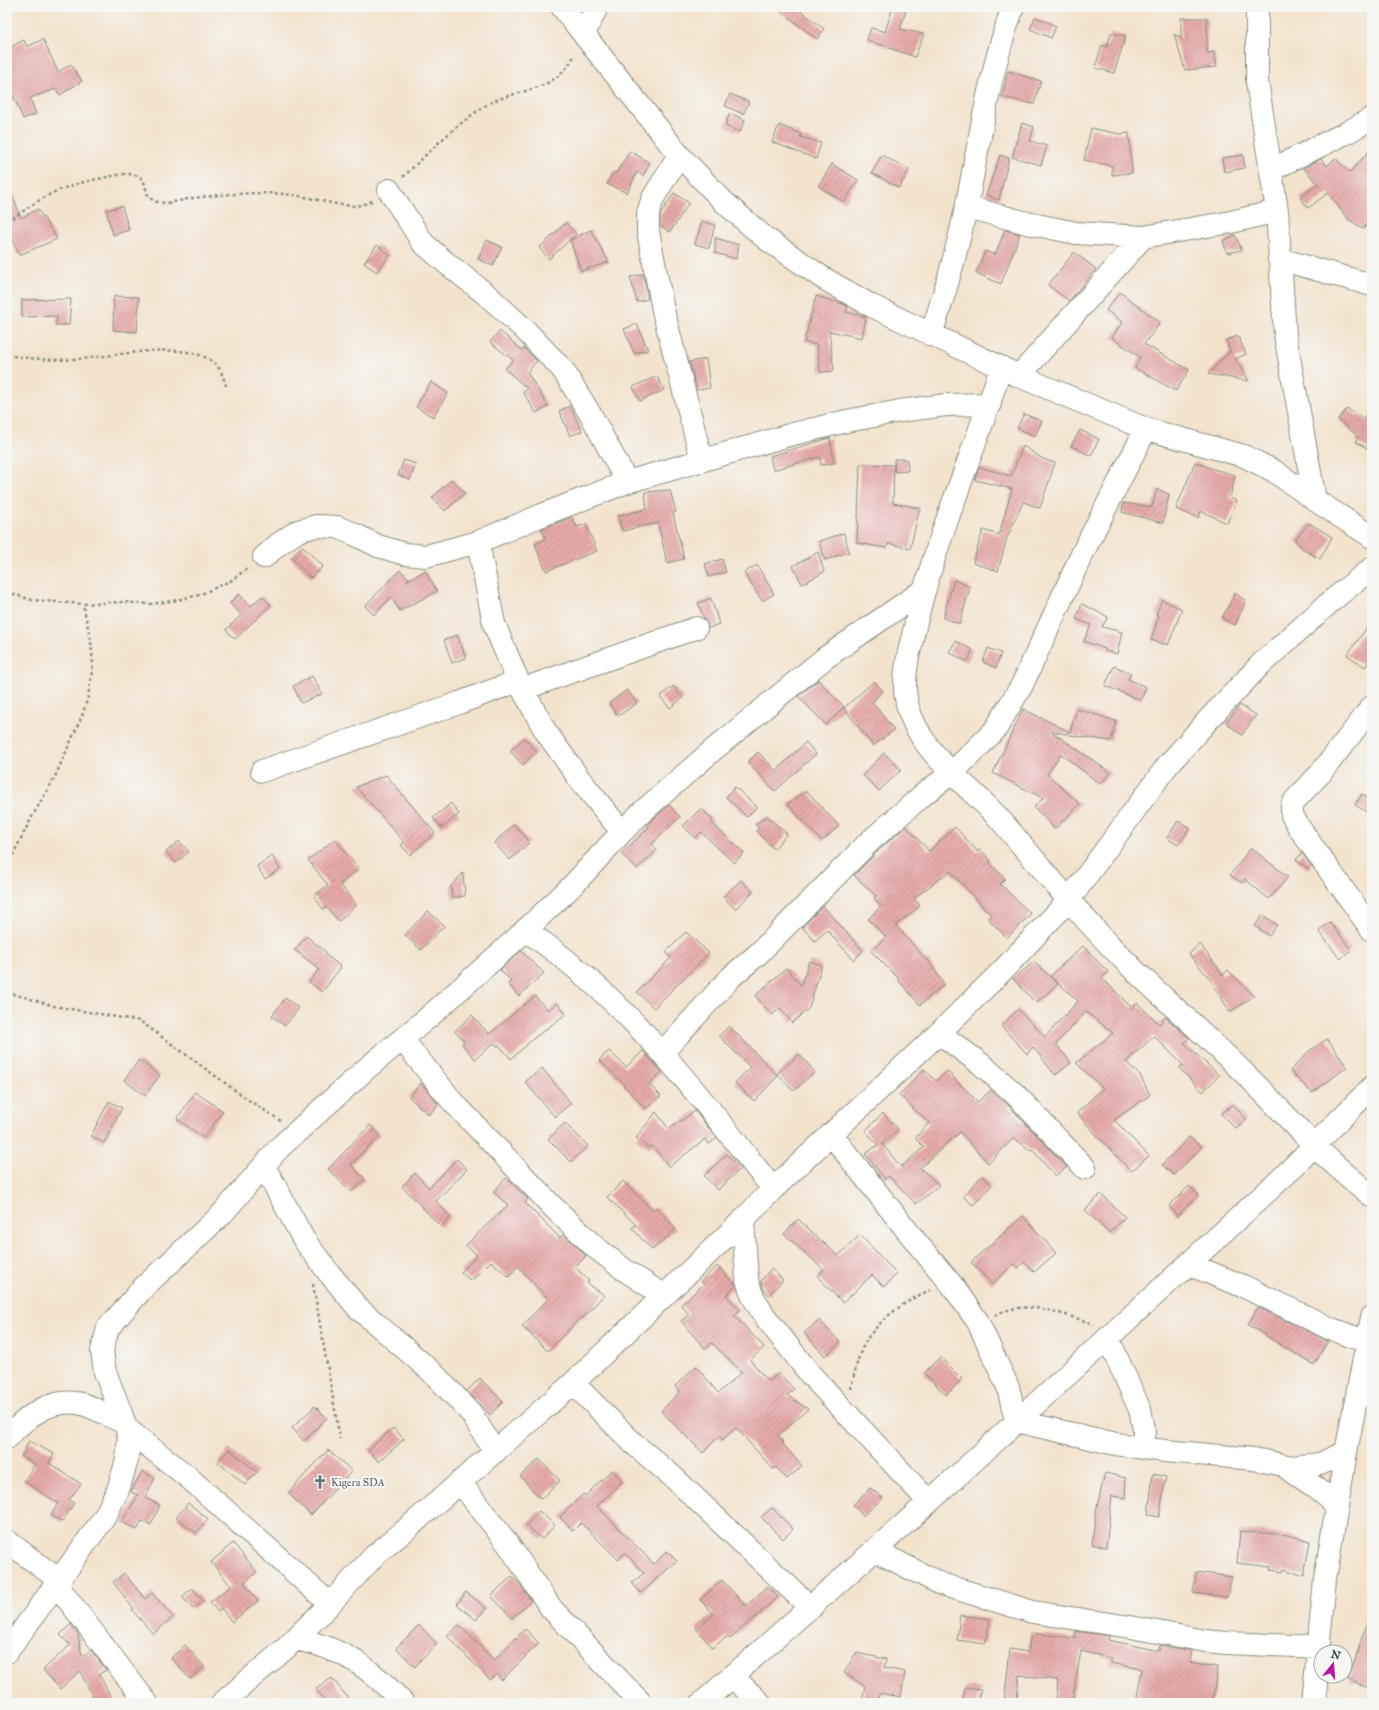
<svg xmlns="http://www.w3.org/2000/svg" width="1379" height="1710" font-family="'IM FELL Great Primer',serif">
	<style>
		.building { fill: url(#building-hatch) }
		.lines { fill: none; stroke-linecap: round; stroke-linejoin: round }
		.minor-casing { stroke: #899080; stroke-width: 24 }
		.path { stroke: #899080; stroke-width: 2.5; stroke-dasharray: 3 3; stroke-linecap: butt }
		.minor { stroke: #fff; stroke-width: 22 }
		.labels { text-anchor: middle; stroke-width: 4; stroke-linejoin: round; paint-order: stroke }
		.worship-label { font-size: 11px; fill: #5b616d; stroke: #f6f6f2; text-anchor: start }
	</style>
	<defs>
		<pattern id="building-hatch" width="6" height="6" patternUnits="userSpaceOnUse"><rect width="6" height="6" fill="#e6aaa9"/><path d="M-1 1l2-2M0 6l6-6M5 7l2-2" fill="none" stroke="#ba8c8a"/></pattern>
	</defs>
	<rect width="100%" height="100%" fill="#f6f6f2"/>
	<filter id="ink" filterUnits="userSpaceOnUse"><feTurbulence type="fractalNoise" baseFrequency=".025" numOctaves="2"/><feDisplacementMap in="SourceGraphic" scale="8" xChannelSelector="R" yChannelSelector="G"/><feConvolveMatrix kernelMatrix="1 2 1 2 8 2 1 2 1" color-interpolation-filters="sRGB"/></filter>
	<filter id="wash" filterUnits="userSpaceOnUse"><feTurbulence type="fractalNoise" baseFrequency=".012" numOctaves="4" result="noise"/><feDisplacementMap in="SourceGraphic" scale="16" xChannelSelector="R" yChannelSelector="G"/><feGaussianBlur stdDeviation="0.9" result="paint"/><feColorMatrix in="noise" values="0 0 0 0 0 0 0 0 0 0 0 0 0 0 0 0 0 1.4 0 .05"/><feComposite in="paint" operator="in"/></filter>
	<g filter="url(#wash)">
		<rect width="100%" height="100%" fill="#f3e3cd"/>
		<g id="blocks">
			<path class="building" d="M775 7H796L824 29 817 39Z
				M893 7H907L900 29 924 34 915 57 867 40 871 28 885 32Z
				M1035 17 1056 26 1051 38 1030 29Z
				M1181 18H1207V53L1214 52 1217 67 1185 70 1174 34 1181 38Z
				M1111 33 1126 36 1114 73 1095 68 1102 45 1107 47Z
				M43 39 58 72 71 64 82 81 60 95 56 89 30 98 36 114 23 119 7 81V49L24 40 27 47Z
				M1008 71 1041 81 1034 104 1002 97Z
				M730 94 749 102 743 114 725 106Z
				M730 113 745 120 740 132 725 126Z
				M1022 123 1034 127 1030 141 1047 146 1041 165 1012 157Z
				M779 125 801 134 800 137 821 143 816 159 772 142Z
				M1091 128 1119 134 1129 133 1132 173 1112 175V166L1084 160Z
				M1372 148V216L1364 229 1348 219 1328 193 1308 208 1300 198 1318 184 1303 168 1321 159 1327 166 1335 158 1350 172Z
				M630 151 650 163 643 176 637 172 627 193 607 184 613 172 616 173Z
				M882 155 909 170 899 188 872 173Z
				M1000 155 1009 158 999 200 986 195Z
				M1243 155 1245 168 1224 172 1222 158Z
				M832 164 858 180 844 202 818 186Z
				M7 185H9L21 218 38 209 57 239 19 255 7 228Z
				M674 193 689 203 670 232 660 226V215Z
				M122 206 129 230 113 235 106 210Z
				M702 221 715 225 709 248 695 244Z
				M566 223 576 234 549 259 539 248Z
				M591 230 609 262 581 271 570 240Z
				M1005 230 1020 234 1001 284 976 273 985 251 995 255Z
				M1235 235 1242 250 1227 253 1223 241Z
				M715 238 739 245 736 259 715 253Z
				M487 240 502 247 493 266 478 259Z
				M377 245 390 255 377 272 364 263Z
				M1074 252 1096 269 1069 301 1048 285Z
				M643 274 648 299 637 302 630 277Z
				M1120 292 1160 323 1144 344 1189 370 1176 391 1135 368 1140 357 1112 338 1122 322 1106 310Z
				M114 296 139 297 137 332 113 330Z
				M816 296 843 304 848 307 846 312 866 317 862 338 829 331 834 371 820 372 817 345 804 342Z
				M71 299 69 325H56L57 316 22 317V300Z
				M637 324 648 350 634 353 624 329Z
				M500 331 522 350 524 348 537 361 527 372 548 406 536 413 523 392 528 389 505 369 513 360 490 342Z
				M1238 336 1246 354 1235 359 1249 381 1208 374 1230 351 1231 353 1226 340Z
				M706 359 710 388 697 390 689 362Z
				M657 376 664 390 640 401 633 387Z
				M431 382 448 393 433 417 416 407Z
				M570 406 582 431 570 436 559 411Z
				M1347 409 1368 421 1372 413V451L1356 442 1358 437 1338 419Z
				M1024 414 1042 421 1035 436 1017 428Z
				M1080 430 1099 439 1091 456 1071 446Z
				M830 438 834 463 821 465 820 457 773 470 770 456Z
				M1023 446 1043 459 1055 463 1040 508 1023 502 1007 538 998 571 973 563 983 530 999 535 1012 489 975 480 979 467 1011 476Z
				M894 459H907L908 471 895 472Z
				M404 460 416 464 410 480 398 475Z
				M1195 462 1213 469 1235 475 1230 498 1237 501 1227 523 1201 511 1198 518 1176 509Z
				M860 464 894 465 893 503 920 508 910 549 888 543 887 548 857 543Z
				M452 479 465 493 445 511 432 498Z
				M1157 489 1169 494 1163 523 1122 512 1123 503 1152 507Z
				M670 490 676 512 673 513 684 559 667 563 658 523 622 531 618 516 647 509 645 492Z
				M572 517 577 527 586 524 597 551 546 571 535 544 546 539 541 529Z
				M1309 523 1332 537 1320 559 1303 549 1295 540Z
				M844 533 849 552 825 560 819 541Z
				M302 546 323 566 311 578 291 558Z
				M818 552 824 572 802 584 793 566Z
				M722 559 726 572 709 577 705 564Z
				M757 565 774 594 762 601 744 573Z
				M400 570 409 579 406 581 425 571 437 591 400 611 391 597 374 615 365 606Z
				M954 580 970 587 960 624 943 618Z
				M1235 593 1246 601 1235 625 1222 618Z
				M239 594 251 606 262 596 271 605 235 639 226 630 241 615 230 603Z
				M711 598 719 624 708 628 698 603Z
				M1162 600 1182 609 1168 645 1151 640 1159 615 1156 614Z
				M1082 604 1108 617 1102 627 1122 632 1117 654 1105 651V649L1084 641 1091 625 1076 619Z
				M1372 621V658L1365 667 1347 655Z
				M457 635 466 658 452 663 444 640Z
				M956 641 973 650 967 662 949 652Z
				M988 648 1001 653 996 668 983 662Z
				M1114 666 1131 673 1128 679 1146 687 1141 700 1105 686Z
				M312 676 322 694 301 703 293 686Z
				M818 680 844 707 826 725 798 696Z
				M874 681 883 691 872 702 894 730 873 746 844 708Z
				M673 686 683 698 670 708 660 697Z
				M627 690 637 703 618 716 609 703Z
				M1240 705 1256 715 1242 735 1226 723Z
				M1023 709 1068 731 1067 734 1052 732 1111 773 1100 784 1061 754 1047 774 1080 804 1055 829 1034 807 1043 798 993 773Z
				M1077 709 1116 721 1111 741 1069 735Z
				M524 738 537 752 523 765 510 751Z
				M806 742 816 754 775 791 748 762 758 752 776 771Z
				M884 753 901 770 879 791 863 775Z
				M386 775 435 833 410 855 401 845 404 842 356 787Z
				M735 787 757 807 747 817 726 797Z
				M807 791 839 826 822 841 787 804Z
				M1362 794 1372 800V815L1355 805Z
				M451 803 459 814 442 828 433 818Z
				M669 805 680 817 652 844 657 850 637 869 621 854 649 827 647 825Z
				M701 808 713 820 711 822 744 853 734 863 701 832 695 838 683 826Z
				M767 816 787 834 774 849 756 831 759 828 755 824Z
				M1178 821 1190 828 1178 845 1167 838Z
				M514 824 530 842 510 860 494 843Z
				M906 826 929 851 955 827 978 852 980 849 991 861 989 862 1005 879 1000 884 1031 914 1007 938 988 919 992 916 950 871 914 898 920 906 896 925 927 961 928 960 944 984 920 1005 898 980 899 979 871 951 886 937 868 919 881 906 874 898 876 896 854 875 878 851Z
				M335 839 359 869 340 884 356 905 339 921 326 907 323 909 314 896 328 885 308 860Z
				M179 841 189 852 176 863 166 852Z
				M1251 848 1288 877 1269 899 1245 879 1242 883 1230 875Z
				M1302 853 1311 866 1308 869 1296 860Z
				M272 856 280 869 265 879 257 866Z
				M463 873 465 896 452 898 451 886Z
				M741 880 753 892 735 909 723 897Z
				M823 906 863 951 854 960 827 930 815 941 802 927Z
				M428 911 444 926 421 950 405 935Z
				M1263 915 1277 925 1269 936 1255 926Z
				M1330 922 1351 950 1340 959 1319 931Z
				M686 932 709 953 654 1008 637 992 671 958 666 952Z
				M306 936 326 952 325 954 341 967 322 992 309 982 319 969 295 950Z
				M1200 944 1223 975 1228 970 1254 996 1230 1012 1209 978 1189 954Z
				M1083 946 1108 972 1102 978 1132 1008 1137 1003 1159 1024 1166 1017 1189 1038 1184 1043 1219 1075 1203 1092 1179 1068 1183 1065 1154 1036 1126 1062 1140 1075 1150 1095 1114 1120 1149 1156 1131 1171 1091 1129 1077 1113 1103 1088 1076 1063 1113 1033 1086 1012 1056 1044 1071 1063 1055 1075 1033 1047 1027 1054 1001 1026 1018 1009 1045 1037 1078 1001 1050 976Z
				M521 951 544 973 519 996 508 984 511 981 500 970Z
				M809 961 822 965 809 1008 792 1023 780 1008 772 1015 755 996 786 968 801 985Z
				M1034 962 1058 984 1036 1003 1013 979Z
				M535 996 548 1010 557 1003 566 1014 533 1039 511 1059 499 1045 497 1046 494 1043 475 1059 462 1044 465 1042 455 1031 472 1015 489 1034Z
				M285 998 299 1008 285 1026 272 1016Z
				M729 1026 778 1076 754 1101 735 1083 750 1067 719 1036Z
				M1327 1039 1347 1067 1312 1093 1290 1071 1309 1051Z
				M609 1051 626 1067 643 1051 662 1072 649 1084 661 1096 646 1109 623 1085 624 1084 599 1060Z
				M799 1054 815 1072 793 1091 777 1074Z
				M139 1060 160 1075 145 1096 124 1080Z
				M542 1068 571 1103 555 1117 525 1082Z
				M924 1069 936 1081 947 1071 978 1102 991 1090 1007 1104 1067 1167 1055 1176 1032 1149 1030 1150 1014 1138 988 1163 960 1132 920 1168 939 1185 916 1204 889 1176 885 1179 865 1154 878 1145 865 1131 883 1113 898 1129 882 1144 901 1167 924 1147 915 1138 929 1123 899 1095Z
				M421 1083 438 1104 429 1115 409 1097Z
				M195 1092 223 1111 204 1138 177 1119Z
				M109 1101 122 1108 104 1143 91 1136Z
				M1233 1104 1247 1120 1236 1129 1221 1114Z
				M695 1111 717 1138 709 1144 705 1139 669 1167 652 1145 649 1148 636 1138 656 1112 669 1129Z
				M565 1123 588 1146 571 1162 548 1139Z
				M370 1125 380 1135 351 1165 365 1179 352 1192 328 1169Z
				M1189 1137 1202 1147 1174 1175 1162 1165Z
				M727 1154 740 1169 718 1190 704 1176Z
				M457 1159 467 1169 436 1201 451 1217 441 1227 402 1186 415 1173 429 1188Z
				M982 1176 992 1185 973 1205 963 1196Z
				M506 1178 528 1199 525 1203 560 1238 564 1234 586 1256 575 1267 589 1281 587 1283 604 1295 582 1319 581 1317 548 1351 522 1326 548 1299 518 1266 509 1277 491 1261 471 1281 461 1272 477 1255 466 1245 508 1205 493 1192Z
				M623 1181 652 1210 656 1207 676 1229 652 1250 632 1228 636 1225 607 1197Z
				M1189 1186 1199 1195 1177 1216 1169 1206Z
				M1101 1194 1125 1217 1109 1233 1085 1210Z
				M1023 1216 1056 1253 1034 1272 1024 1262 1018 1268 1014 1264 992 1284 971 1262Z
				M798 1219 838 1256 860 1235 897 1274 884 1287 872 1275 843 1303 817 1276 824 1270 784 1234Z
				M717 1266 736 1285 726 1295 740 1310 734 1315 764 1347 750 1360 769 1382 779 1373 794 1389 787 1395 808 1409 778 1435 783 1442 782 1443 802 1466 787 1479 776 1467 773 1469 736 1428 722 1440 719 1436 703 1453 661 1411 680 1391 675 1386 696 1366 718 1393 742 1372 712 1343 705 1349 681 1321 689 1314 681 1305 704 1284 701 1281Z
				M771 1269 783 1280 769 1295 764 1290 761 1281Z
				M1258 1307 1328 1341 1314 1365 1248 1325Z
				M819 1320 840 1342 825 1356 804 1333Z
				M940 1357 962 1379 946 1395 924 1373Z
				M480 1378 503 1402 490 1415 467 1391Z
				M315 1406 327 1418 304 1441 292 1428Z
				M393 1428 404 1439 379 1462 368 1450Z
				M29 1441 54 1454 49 1463 81 1484 69 1500 74 1503 62 1522 51 1515 58 1503 24 1481 35 1464 21 1456Z
				M229 1449 257 1472 245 1485 218 1462Z
				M328 1450 352 1471 311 1515 288 1493Z
				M539 1459 560 1481 541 1499 520 1476Z
				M612 1470 622 1481 597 1506 654 1564 667 1551 677 1561 641 1593 632 1583 644 1573 625 1553 618 1559 581 1523 573 1531 560 1517 583 1494 585 1496Z
				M142 1471 155 1478 145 1498 160 1505 151 1525 142 1521 137 1530 122 1522 138 1495 131 1492Z
				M1105 1473 1126 1478 1125 1498 1112 1496 1106 1547 1092 1544 1096 1511Z
				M1153 1474 1166 1477 1159 1517 1148 1515Z
				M870 1488 883 1498 863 1516 853 1505Z
				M188 1503 208 1519 196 1533 176 1518Z
				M772 1508 793 1529 783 1539 761 1517Z
				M539 1511 555 1525 542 1539 526 1525Z
				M1240 1531 1288 1535 1310 1541 1304 1576 1284 1569 1283 1572 1270 1570 1271 1567 1237 1563Z
				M233 1543 257 1572 244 1583 258 1601 232 1622 222 1609 218 1612 210 1602 231 1586 211 1562Z
				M1196 1572 1232 1577 1227 1597 1193 1593Z
				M124 1573 145 1599 152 1593 173 1617 153 1634 132 1610 134 1609 113 1582Z
				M512 1576 522 1587 531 1601 512 1618 491 1596Z
				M722 1580 746 1606 768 1586 778 1597 730 1639 728 1636 712 1648 696 1628 714 1614 700 1600Z
				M192 1588 203 1601 193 1609 182 1597Z
				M466 1592 486 1608 476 1620 457 1604Z
				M960 1615 990 1619 985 1644 957 1640Z
				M1369 1615H1372V1688L1348 1680Z
				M71 1624 78 1634 82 1656 91 1650 106 1670 99 1674 114 1703H96L80 1671 60 1689 43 1670 70 1645 60 1635Z
				M419 1625 437 1644 415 1667 396 1648Z
				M459 1625 493 1659H495L525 1629 539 1643 502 1680 497 1674 490 1680 447 1636Z
				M1076 1631 1109 1636 1108 1640 1159 1651 1160 1645 1192 1651 1190 1662 1218 1667 1212 1703H1136L1142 1669 1110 1663V1658L1081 1651 1072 1703H1056L1058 1680 1019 1675 1017 1703H1004L1010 1649 1028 1652 1031 1633 1075 1638Z
				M185 1645 204 1666 190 1679 171 1658Z
				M856 1653 886 1659 884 1668 905 1672 901 1697 879 1693 878 1703H862L865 1686 844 1673Z
				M332 1678 352 1703H327L316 1689Z
				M966 1687 981 1689 977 1703H961Z"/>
		</g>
	</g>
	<g filter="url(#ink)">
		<use href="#blocks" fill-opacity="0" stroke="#899080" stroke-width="1"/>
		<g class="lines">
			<defs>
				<path id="minor" d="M562 7 679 155 725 203 765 238 823 278 870 305 1019 376 1146 429 1244 456 1274 471 1315 500 1372 537
					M1257 7V81L1277 211 1285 335 1315 500
					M584 33 597 7
					M679 155 653 198 648 213V231L663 310 702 461
					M1271 170 1348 132 1372 118
					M389 190 423 243 445 262 487 295 525 330 563 370 592 417 627 482
					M967 207 1027 223 1076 233 1143 237 1231 222 1277 211
					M1279 259 1372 285
					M931 335C945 293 957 251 966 208 980 141 989 72 1013 7
					M1001 367C975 451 938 532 917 618 912 641 904 665 905 689 906 708 914 726 925 742 947 773 979 795 1004 824 1044 871 1084 920 1128 964 1166 1001 1207 1036 1245 1074 1269 1097 1291 1122 1314 1145 1332 1163 1352 1180 1372 1196
					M1019 376 1143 237
					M478 542 494 624 518 681 546 732 578 777 622 832
					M264 557 280 543 298 531 316 526 337 527 354 534 378 546 405 554 426 556 478 542 542 515 627 482 793 434 847 421 900 411 946 405 990 404
					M523 689 696 628
					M1372 707 1320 774 1297 798 1292 805V815L1300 829 1372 930
					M262 771 459 703 518 681
					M525 930C626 997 699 1096 773 1189
					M939 1033 981 1064 1016 1095 1085 1168
					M402 1039 453 1102 553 1207 596 1248 626 1271 663 1295
					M662 1053 731 977 758 954 869 842 925 793 952 773 995 730 1022 685 1083 552 1146 429
					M831 1134 917 1243 952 1285 978 1322 1008 1387 1016 1421 1116 1444 1165 1451 1254 1459 1292 1467 1320 1464 1346 1452
					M264 1166 304 1240 329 1273 358 1308 433 1373 471 1413 495 1452
					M743 1220 747 1280 752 1295 763 1314 810 1374 929 1502
					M1188 1264 1245 1287 1329 1328 1367 1342
					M1108 1338 1140 1410 1144 1429V1448
					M573 1383 633 1443 673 1477 811 1608
					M127 1429 188 1477 330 1604
					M7 1438C27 1416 51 1397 82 1404 96 1408 111 1417 125 1423
					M1284 1466 1315 1487 1337 1505
					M460 1482 508 1544 551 1608 641 1703
					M7 1541 59 1580
					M874 1550 941 1584 1033 1612 1136 1628 1205 1641 1227 1643 1318 1647
					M56 1584 147 1703
					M296 1639C345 1649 369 1667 403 1703
					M7 1652 104 1518 118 1490 127 1460 129 1436 121 1413 105 1372 102 1351 108 1328 144 1287 222 1214 279 1148 366 1069 430 1016 516 939 573 885 622 832 642 812 713 750 825 658 924 590
					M732 1676 760 1703
					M222 1703 286 1648 330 1604 375 1555 402 1533 573 1383 743 1220 773 1189 939 1033 1001 972 1069 900 1167 766 1209 719 1261 664 1329 603 1372 568
					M702 1703 929 1502 1283 1177 1372 1087
					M1313 1703 1325 1579 1346 1452 1372 1317"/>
			</defs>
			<use href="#minor" class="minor-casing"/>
			<path class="path" d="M403 177C426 155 449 131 476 112 481 108 488 104 494 101 526 88 558 90 575 54
				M7 221C21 214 32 204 45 197 65 186 86 181 108 177 114 176 120 174 126 174 156 174 137 197 158 202 170 205 183 199 194 198 224 194 255 192 285 194 308 196 332 205 354 206 360 206 368 203 374 200
				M7 355C31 359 53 361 77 359 114 357 183 339 213 362 220 367 224 378 226 386
				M7 592 32 600 83 604 122 602 150 604 173 601 199 595 232 580 249 567
				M7 866 33 815 54 779 82 716 88 697 93 665 91 642 83 604
				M7 992 54 1006 140 1021 247 1099 281 1121
				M313 1284 340 1439
				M995 1315C1028 1298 1061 1314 1094 1324
				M851 1389C854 1374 858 1355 866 1341 878 1320 909 1298 931 1290"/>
			<use href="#minor" class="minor"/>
		</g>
	</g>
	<defs>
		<symbol id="church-bare" viewBox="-9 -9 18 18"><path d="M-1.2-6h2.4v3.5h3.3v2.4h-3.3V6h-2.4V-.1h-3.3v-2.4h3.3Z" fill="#6b7280" stroke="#f6f6f2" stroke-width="2.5" paint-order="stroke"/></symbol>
	</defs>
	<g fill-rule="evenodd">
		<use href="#church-bare" x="310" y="1472" width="20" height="20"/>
	</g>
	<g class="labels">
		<g class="worship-label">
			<text x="331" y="1486">Kigera SDA</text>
		</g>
	</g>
	<rect width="1379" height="1710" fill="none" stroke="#f6f6f2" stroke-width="24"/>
	<g transform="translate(1333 1664) rotate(17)"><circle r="19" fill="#f6f6f2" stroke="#a0aca6"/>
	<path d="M0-3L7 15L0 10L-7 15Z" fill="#b5179e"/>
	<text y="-6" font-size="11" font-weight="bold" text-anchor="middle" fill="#1f3d34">N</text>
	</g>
</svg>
